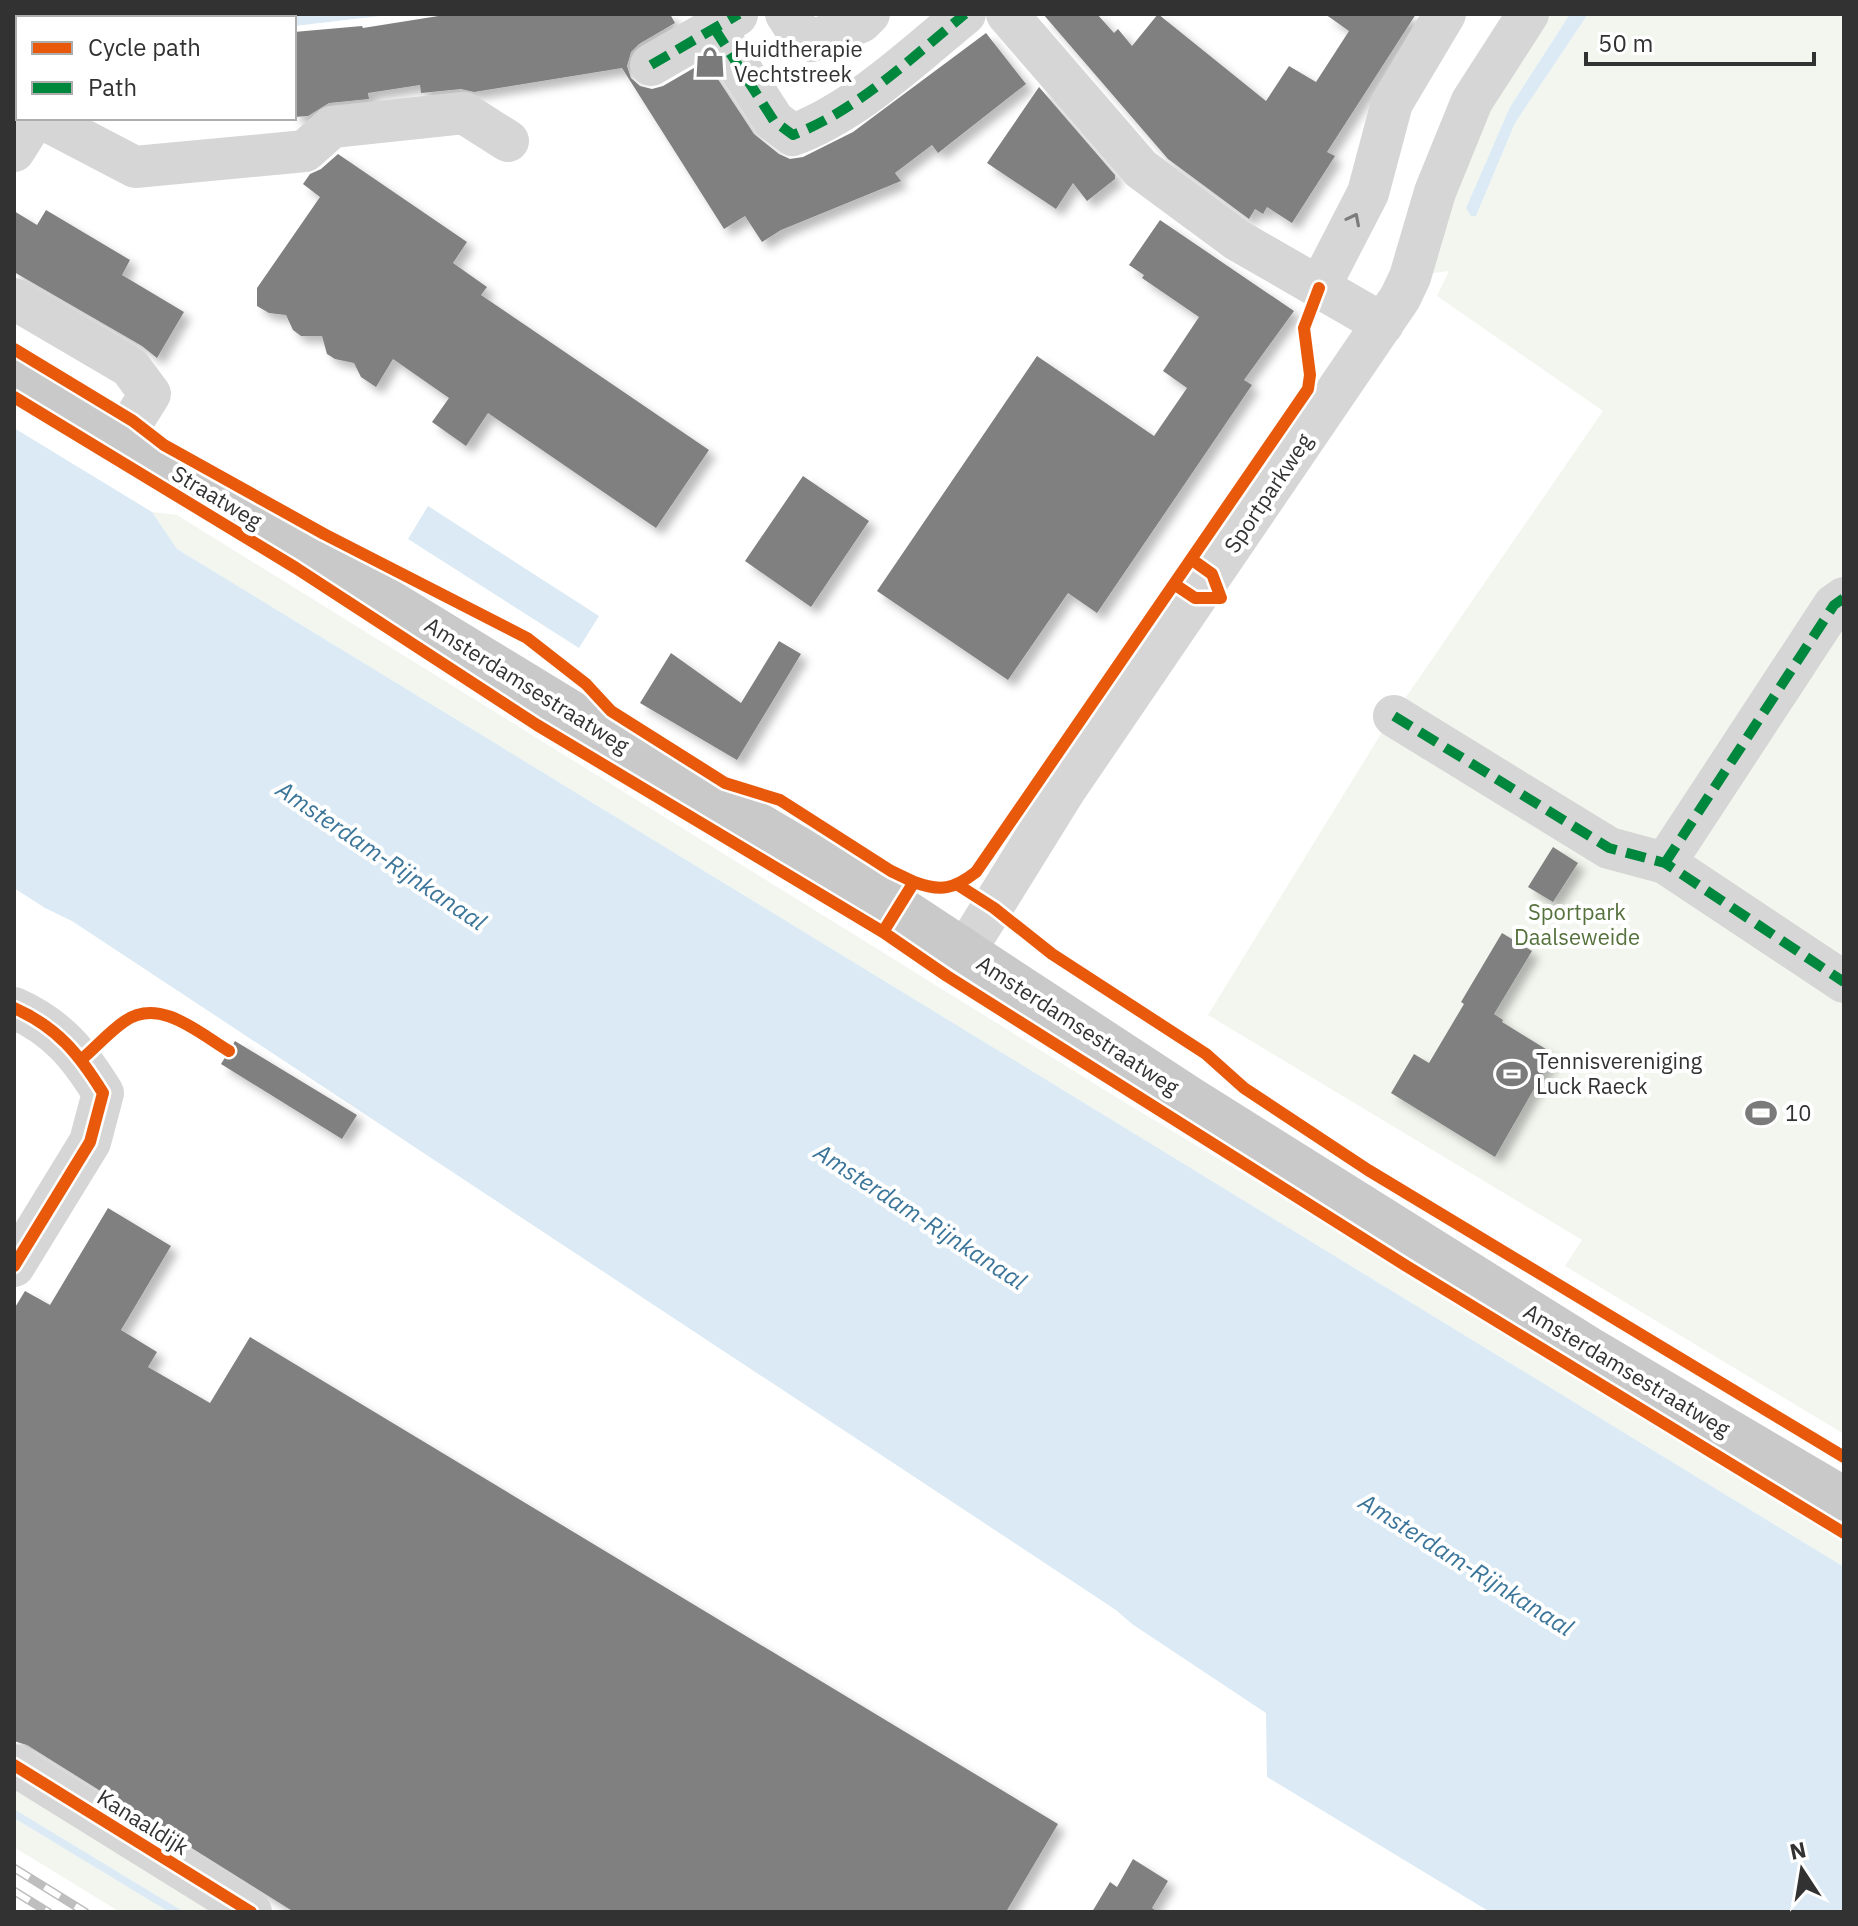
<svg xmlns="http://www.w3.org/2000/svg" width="1858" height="1926" font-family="'IBM Plex Sans',sans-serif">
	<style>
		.green { fill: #f2f6ee }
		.water { fill: #dbeaf4 }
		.building { fill: #808080; filter: url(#shadow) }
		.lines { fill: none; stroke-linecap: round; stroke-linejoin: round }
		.minor { stroke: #d6d6d6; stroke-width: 42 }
		.major { stroke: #c9c9c9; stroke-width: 44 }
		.rail-casing { stroke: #bebebe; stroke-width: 9 }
		.rail { stroke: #fff; stroke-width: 6; stroke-dasharray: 18; stroke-linecap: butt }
		.quiet { stroke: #00873e; stroke-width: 10; stroke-dasharray: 20 10; stroke-linecap: butt }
		.cycleway-casing { stroke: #fff; stroke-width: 17 }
		.cycleway { stroke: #e8590c; stroke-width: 12 }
		.oneway { stroke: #7c7c7c }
		.labels { text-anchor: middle; stroke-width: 8; stroke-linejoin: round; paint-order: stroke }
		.poi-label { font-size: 22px; fill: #323232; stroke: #fff; text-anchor: start }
		.street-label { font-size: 22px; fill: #323232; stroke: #fff }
		.park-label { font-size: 22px; fill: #55713c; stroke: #fff }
		.water-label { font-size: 24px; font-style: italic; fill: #3b7599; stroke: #fff }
	</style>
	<defs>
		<filter id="shadow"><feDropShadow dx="7" dy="7" stdDeviation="4" flood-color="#0004"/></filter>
	</defs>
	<rect width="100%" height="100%" fill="#fff"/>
	<path class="green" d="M1544 14H1570L1510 107 1466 208 1472 216H1476L1515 123 1588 14H1844V1434L1565 1266 1582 1240 1208 1015 1384 729 1603 411 1437 296 1449 271 1420 275 1475 135Z
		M152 512 177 515 1121 1100 1844 1536V1567L177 549Z
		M14 1789 218 1912H184L14 1809Z
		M14 1818 169 1912H120L14 1847Z"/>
	<path class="water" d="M397 14 294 26V18H18V50L14 51V15Z
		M1570 14H1588L1515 123 1476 216H1471L1466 208 1510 107Z
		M14 428 152 512 177 549 1844 1567V1912H1490L1267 1777 1266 1713 1132 1624 1116 1610 72 921 45 908 14 888Z
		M428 506 599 616 579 648 408 539Z
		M14 1809 184 1912H169L14 1818Z"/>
	<path class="building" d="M451 14H670L675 23 639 44 631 52 627 66 631 78 640 86 652 89 663 86 706 61 754 134 779 154 790 159 803 157 853 132 986 33 1026 84 938 153 932 145 895 173 901 181 781 230 762 242 745 216 724 229 622 68 474 92 461 89 421 93 420 85 368 93 369 99 329 103 308 116 294 117V32L362 26 363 28Z
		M1043 14H1097L1114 33 1118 29 1132 46 1158 14 1266 101 1289 66 1316 82 1349 31 1325 14H1416L1327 152 1335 156 1292 223 1267 207 1263 214 1255 209 1249 219 1168 159Z
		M1039 87 1115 175V179L1087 201 1073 183 1056 209 987 163Z
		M338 154 467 242 453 263 487 287 481 295 709 450 656 528 488 413 466 446 432 422 449 398 393 359 376 387 361 377 354 363 335 359 327 354 322 336H301L293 330 286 315 269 313 257 306V288L320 197 303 184 310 174 321 169Z
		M46 210 130 260 122 275 184 312 157 358 142 346 14 272V211L37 225Z
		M1160 220 1294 311 1244 380 1252 385 1097 613 1068 593 1008 680 877 591 1037 356 1154 436 1187 388 1163 371 1199 317 1142 278 1144 275 1129 265Z
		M803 476 869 521 811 607 745 561Z
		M779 641 801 654 737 760 640 703 671 653 741 703Z
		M1553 847 1578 863 1553 902 1528 887Z
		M1502 933 1532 951 1494 1014 1503 1020 1502 1022 1554 1054 1495 1157 1391 1093 1414 1054 1429 1063 1464 1004 1461 1002Z
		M235 1041 357 1115 342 1139 221 1064Z
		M108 1208 171 1246 121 1330 157 1352 148 1367 210 1403 250 1337 1058 1824 1006 1912H294L27 1745 14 1741V1309L25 1291 50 1305Z
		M1133 1859 1168 1881 1152 1908 1158 1912H1092L1110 1882 1117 1887Z"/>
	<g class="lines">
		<path class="minor" d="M786 14 795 28 812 41 861 22 869 14
			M1007 14 1141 169 1237 240 1383 324
			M714 28 774 121 793 135C858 110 911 58 965 14
			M651 65 737 15
			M14 151 31 124 47 121 135 167 305 151 332 127 464 113 508 141
			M1319 288 1368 193 1392 103 1445 14
			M14 299 130 367 150 394 122 439
			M1394 716 1609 848 1665 863 1844 982
			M1665 863 1834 605 1844 598
			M965 951 1065 790 1400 298 1410 277 1435 192 1472 101 1528 14
			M14 1008C57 1027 79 1054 103 1093L90 1142 14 1266
			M14 1765 251 1912"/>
		<path class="major" d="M14 373 679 778 898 907 1189 1098 1588 1348 1844 1499"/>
		<defs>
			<path id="rail" d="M14 1868 85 1912
				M14 1891 48 1912"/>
		</defs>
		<use href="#rail" class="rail-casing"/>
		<use href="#rail" class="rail"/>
		<path class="quiet" d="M714 28 774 121 793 135C858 110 911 58 965 14
			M651 65 739 14
			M1394 716 1609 848 1665 863 1844 982
			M1665 863 1834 605 1844 598"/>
		<defs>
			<path id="cycleway" d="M14 349 133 421 164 445 324 534 527 638 586 684 611 711 725 783 780 800 891 871 914 882
				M14 397 296 568 537 725 883 932 947 976 1408 1267 1844 1533
				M1174 584 1195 598H1221L1212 574 1191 559
				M958 885 994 908 1052 954 1206 1054 1244 1088 1368 1170 1844 1457
				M883 932 914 882C941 892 954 889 976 872L1308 389 1310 375 1304 328 1319 288
				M14 1008C57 1027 79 1054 103 1093L90 1142 14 1266
				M82 1059C96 1047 110 1031 125 1021 160 997 199 1033 229 1051
				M14 1765 251 1912"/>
		</defs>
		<use href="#cycleway" class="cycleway-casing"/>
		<use href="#cycleway" class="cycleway"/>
	</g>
	<defs><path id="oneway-chevron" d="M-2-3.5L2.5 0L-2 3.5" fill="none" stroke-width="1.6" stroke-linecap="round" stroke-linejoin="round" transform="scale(2)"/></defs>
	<use class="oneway" href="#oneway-chevron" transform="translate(1354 219) rotate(-63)"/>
	<defs>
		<symbol id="shop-bare" viewBox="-9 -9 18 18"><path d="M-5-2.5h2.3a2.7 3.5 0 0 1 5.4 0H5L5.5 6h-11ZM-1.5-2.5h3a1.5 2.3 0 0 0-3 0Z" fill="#7a7a7a" stroke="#fff" stroke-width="2.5" paint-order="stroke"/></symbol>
		<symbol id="stadium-bare" viewBox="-9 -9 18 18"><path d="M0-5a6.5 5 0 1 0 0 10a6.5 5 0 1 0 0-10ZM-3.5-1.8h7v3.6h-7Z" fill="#7a7a7a" stroke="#fff" stroke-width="2.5" paint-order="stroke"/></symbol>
	</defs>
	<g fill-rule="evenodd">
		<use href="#shop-bare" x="688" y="40" width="44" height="44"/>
		<use href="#stadium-bare" x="1490" y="1052" width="44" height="44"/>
		<use href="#stadium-bare" x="1739" y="1091" width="44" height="44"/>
	</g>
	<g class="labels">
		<g class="poi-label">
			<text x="734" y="57">Huidtherapie<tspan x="734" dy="25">Vechtstreek</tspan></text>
			<text x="1536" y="1069">Tennisvereniging<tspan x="1536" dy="25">Luck Raeck</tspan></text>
			<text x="1785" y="1121">10</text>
		</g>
		<g class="street-label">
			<text transform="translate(1268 493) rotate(-56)" y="8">Sportparkweg</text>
			<text transform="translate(217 497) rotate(31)" y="8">Straatweg</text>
			<text transform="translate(527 685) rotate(32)" y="8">Amsterdamsestraatweg</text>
			<text transform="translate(1078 1025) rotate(33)" y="8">Amsterdamsestraatweg</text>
			<text transform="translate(1627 1370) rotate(31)" y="8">Amsterdamsestraatweg</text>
			<text transform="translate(143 1822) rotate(32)" y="8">Kanaaldijk</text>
		</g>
		<g class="park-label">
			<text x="1577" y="920">Sportpark<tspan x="1577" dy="25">Daalseweide</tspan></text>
		</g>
		<g class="water-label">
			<text transform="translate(381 856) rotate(34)" y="8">Amsterdam-Rijnkanaal</text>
			<text transform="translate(920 1217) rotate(33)" y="8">Amsterdam-Rijnkanaal</text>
			<text transform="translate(1466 1565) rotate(32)" y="8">Amsterdam-Rijnkanaal</text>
		</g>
	</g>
	<rect width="1858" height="1926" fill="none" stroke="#323232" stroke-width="32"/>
	<rect x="16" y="16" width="280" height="104" fill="#ffffff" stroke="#adadad" stroke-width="2"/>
	<rect x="32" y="42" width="40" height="12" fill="#e8590c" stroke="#adadad" stroke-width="2"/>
	<text x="88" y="56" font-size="24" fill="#323232">Cycle path</text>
	<rect x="32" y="82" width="40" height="12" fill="#00873e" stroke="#adadad" stroke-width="2"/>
	<text x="88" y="96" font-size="24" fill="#323232">Path</text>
	<g transform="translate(1802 1870) rotate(348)" stroke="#ffffff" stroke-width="6" paint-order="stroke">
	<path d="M0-6L14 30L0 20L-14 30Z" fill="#323232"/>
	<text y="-12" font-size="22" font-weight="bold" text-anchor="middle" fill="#323232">N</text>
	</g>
	<path d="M1586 52v12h228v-12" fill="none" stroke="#323232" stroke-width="4"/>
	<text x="1598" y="52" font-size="24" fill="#323232" stroke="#ffffff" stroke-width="6" paint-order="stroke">50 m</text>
</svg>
